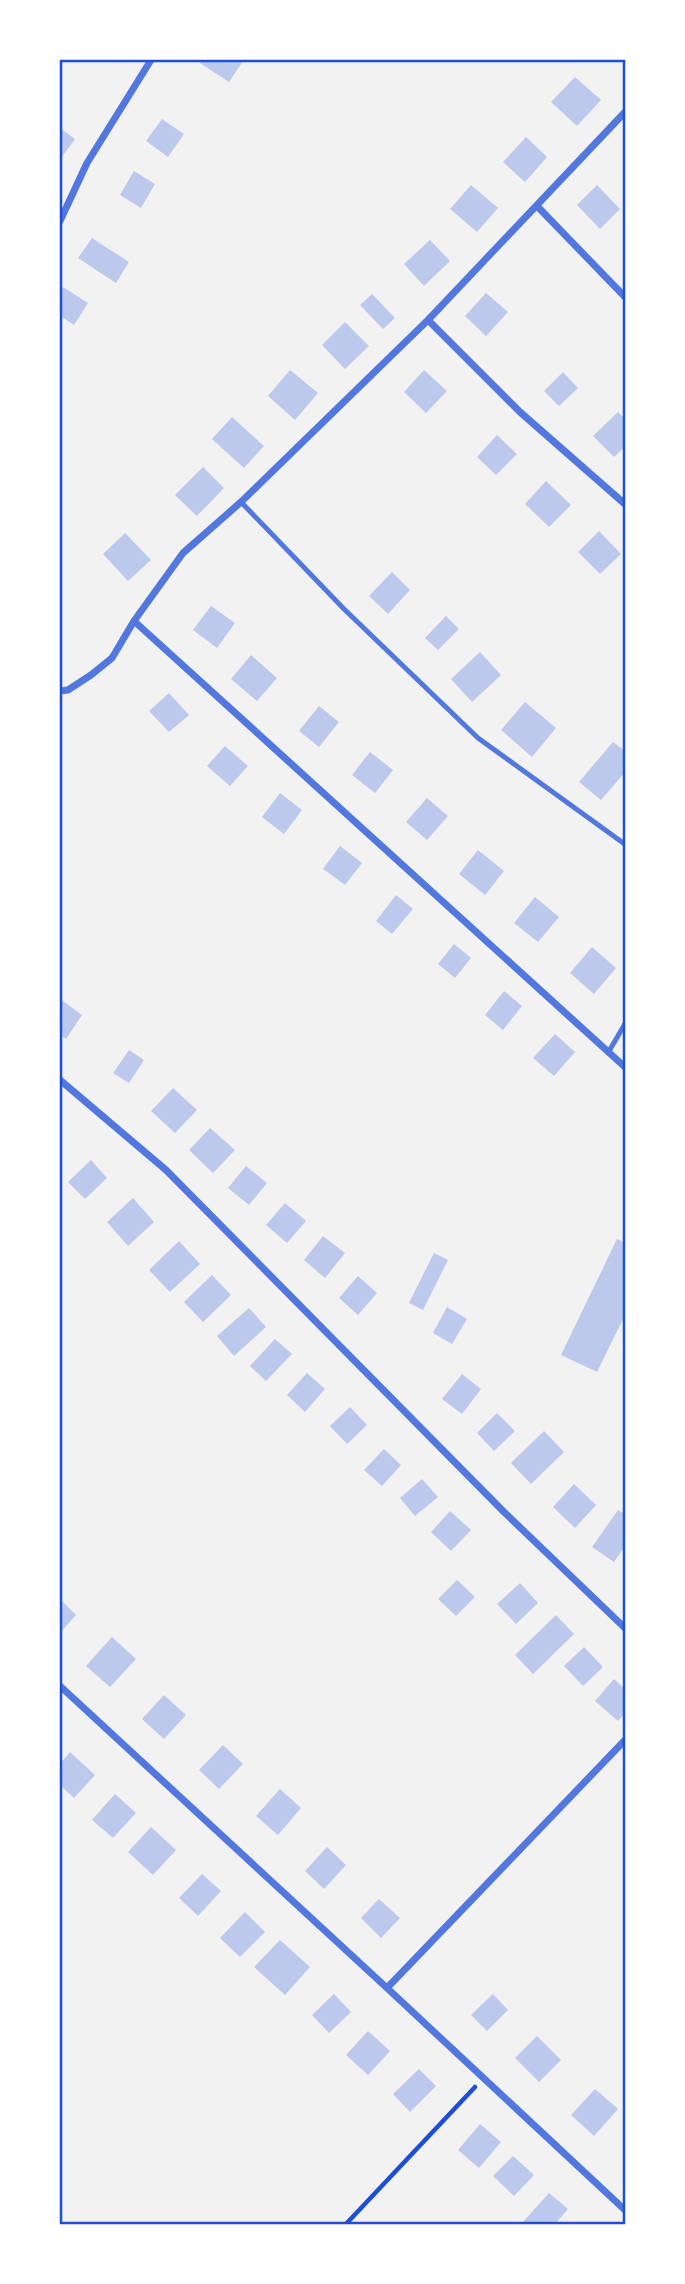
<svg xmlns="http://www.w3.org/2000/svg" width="685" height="2284" font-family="Mulish,sans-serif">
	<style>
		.building { fill: #bdc9ec }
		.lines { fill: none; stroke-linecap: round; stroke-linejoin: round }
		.path { stroke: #1d4ed8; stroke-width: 4.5 }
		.service { stroke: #5277de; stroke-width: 5 }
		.minor { stroke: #5277de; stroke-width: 7 }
		.neatline { fill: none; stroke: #1d4ed8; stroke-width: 2.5 }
	</style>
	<rect width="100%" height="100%" fill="#f2f2f2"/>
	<path class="building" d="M203 60H241L243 61 229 82 200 63Z
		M575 77 601 100 577 126 551 102Z
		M162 119 184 134 168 157 146 141Z
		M60 128 75 139 61 158 60 157Z
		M526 137 547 157 525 182 503 162Z
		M134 171 155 184 141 208 120 195Z
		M471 185 498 208 477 232 450 209Z
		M597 185 620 209 600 229 577 205Z
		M92 238 129 262 116 283 78 258Z
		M430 240 450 261 424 286 404 264Z
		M63 287 88 303 74 325 60 316V292Z
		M486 293 508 312 486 336 465 316Z
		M372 294 395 318 383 329 360 305Z
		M345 322 369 346 345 369 322 345Z
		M290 370 318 393 295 420 268 396Z
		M424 370 447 391 426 413 404 392Z
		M563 372 578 388 559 406 544 391Z
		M618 412 626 420V446L614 457 593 436Z
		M232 417 264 446 244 468 212 439Z
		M497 435 517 454 496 475 477 457Z
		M203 467 224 488 197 516 175 495Z
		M546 481 571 505 549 527 525 504Z
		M599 531 621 554 600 574 578 552Z
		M125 533 151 560 128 581 103 554Z
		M392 572 410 590 388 614 369 596Z
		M211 606 235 623 217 648 193 630Z
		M446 616 459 629 438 650 425 638Z
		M480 652 501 675 472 702 451 679Z
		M251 655 277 678 257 701 231 679Z
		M169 693 189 715 169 732 149 711Z
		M525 702 556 728 532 757 501 730Z
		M319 706 339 722 319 747 299 731Z
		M613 742 626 752V771L601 800 579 782Z
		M225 746 248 766 230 786 207 766Z
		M370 752 393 770 375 793 352 775Z
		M280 793 302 810 284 834 262 817Z
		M427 798 448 816 427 840 406 822Z
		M340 846 362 863 345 885 323 869Z
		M478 850 504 871 485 895 459 874Z
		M396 895 413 909 392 934 376 921Z
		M535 897 559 917 538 942 514 923Z
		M454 944 471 958 455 978 438 964Z
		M592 947 616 968 594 994 570 973Z
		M504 991 522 1006 503 1030 485 1015Z
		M60 999 82 1015 66 1039 60 1035Z
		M555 1034 575 1052 554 1076 533 1058Z
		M129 1050 144 1060 129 1083 113 1073Z
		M173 1088 197 1110 175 1133 151 1111Z
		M210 1128 235 1150 213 1173 189 1150Z
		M91 1160 107 1178 85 1199 68 1182Z
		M246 1166 267 1183 249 1205 228 1188Z
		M133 1198 154 1222 128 1246 107 1222Z
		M285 1203 306 1221 287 1243 266 1225Z
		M323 1236 345 1253 325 1278 304 1260Z
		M617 1239 626 1243V1313L597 1372 561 1355Z
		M179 1241 200 1264 170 1292 149 1270Z
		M434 1253 448 1260 423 1310 409 1303Z
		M212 1275 231 1295 203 1322 184 1302Z
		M358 1276 377 1293 358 1315 339 1298Z
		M447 1307 467 1319 452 1344 433 1333Z
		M249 1308 266 1327 234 1356 217 1336Z
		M275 1339 292 1354 266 1381 250 1366Z
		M307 1373 325 1389 305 1412 287 1395Z
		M462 1374 481 1389 462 1414 442 1399Z
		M350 1407 367 1425 347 1444 330 1426Z
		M497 1413 515 1431 494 1451 477 1433Z
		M544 1431 564 1452 531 1484 511 1463Z
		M384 1449 401 1465 382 1486 364 1470Z
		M422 1479 438 1497 415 1516 400 1498Z
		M574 1484 596 1505 575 1528 553 1507Z
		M618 1510 626 1515V1545L614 1562 592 1547Z
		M450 1511 471 1530 451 1551 431 1532Z
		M457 1580 475 1597 456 1616 438 1599Z
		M520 1583 538 1603 516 1624 497 1604Z
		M60 1599 76 1615 60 1633Z
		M556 1615 574 1634 533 1674 515 1655Z
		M112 1637 136 1659 110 1687 86 1666Z
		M584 1647 603 1667 583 1686 564 1666Z
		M614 1679 626 1690V1712L618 1721 595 1701Z
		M164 1695 186 1715 164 1739 142 1719Z
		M223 1745 243 1764 219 1789 199 1770Z
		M70 1752 95 1775 74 1798 60 1785V1764Z
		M280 1789 301 1808 278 1835 256 1816Z
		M115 1794 136 1813 113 1838 92 1820Z
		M151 1827 176 1850 153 1875 128 1852Z
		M327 1847 346 1865 324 1889 305 1871Z
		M202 1874 221 1891 198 1916 179 1898Z
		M379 1899 400 1918 381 1938 361 1918Z
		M245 1912 265 1932 240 1957 220 1938Z
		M280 1940 310 1967 285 1995 254 1967Z
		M334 1994 351 2012 329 2033 312 2015Z
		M493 1994 508 2010 487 2031 471 2015Z
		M368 2031 390 2051 368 2075 346 2055Z
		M537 2036 561 2060 539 2082 515 2058Z
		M419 2069 436 2086 410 2112 393 2094Z
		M595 2089 618 2109 594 2136 571 2115Z
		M480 2124 501 2142 479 2168 458 2150Z
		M513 2156 534 2175 514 2196 493 2176Z
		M549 2193 568 2209 555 2224H524L522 2223Z"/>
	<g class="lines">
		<path class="path" d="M346 2224 475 2087"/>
		<path class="service" d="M241 502 344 609 478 738 626 845
			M608 1053 626 1022"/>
		<path class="minor" d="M537 206 626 298
			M60 221 87 163 151 60
			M428 320 520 412 626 505
			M134 621 626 1068
			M60 691 68 690 91 675 112 658 134 621 183 553 241 502 428 320 626 111
			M60 1080 166 1170 504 1512 626 1629
			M60 1686 387 1988 626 2211
			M387 1988 626 1739"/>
	</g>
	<rect width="685" height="2284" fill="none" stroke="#ffffff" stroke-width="122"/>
	<rect x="61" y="61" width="563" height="2162" class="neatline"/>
</svg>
